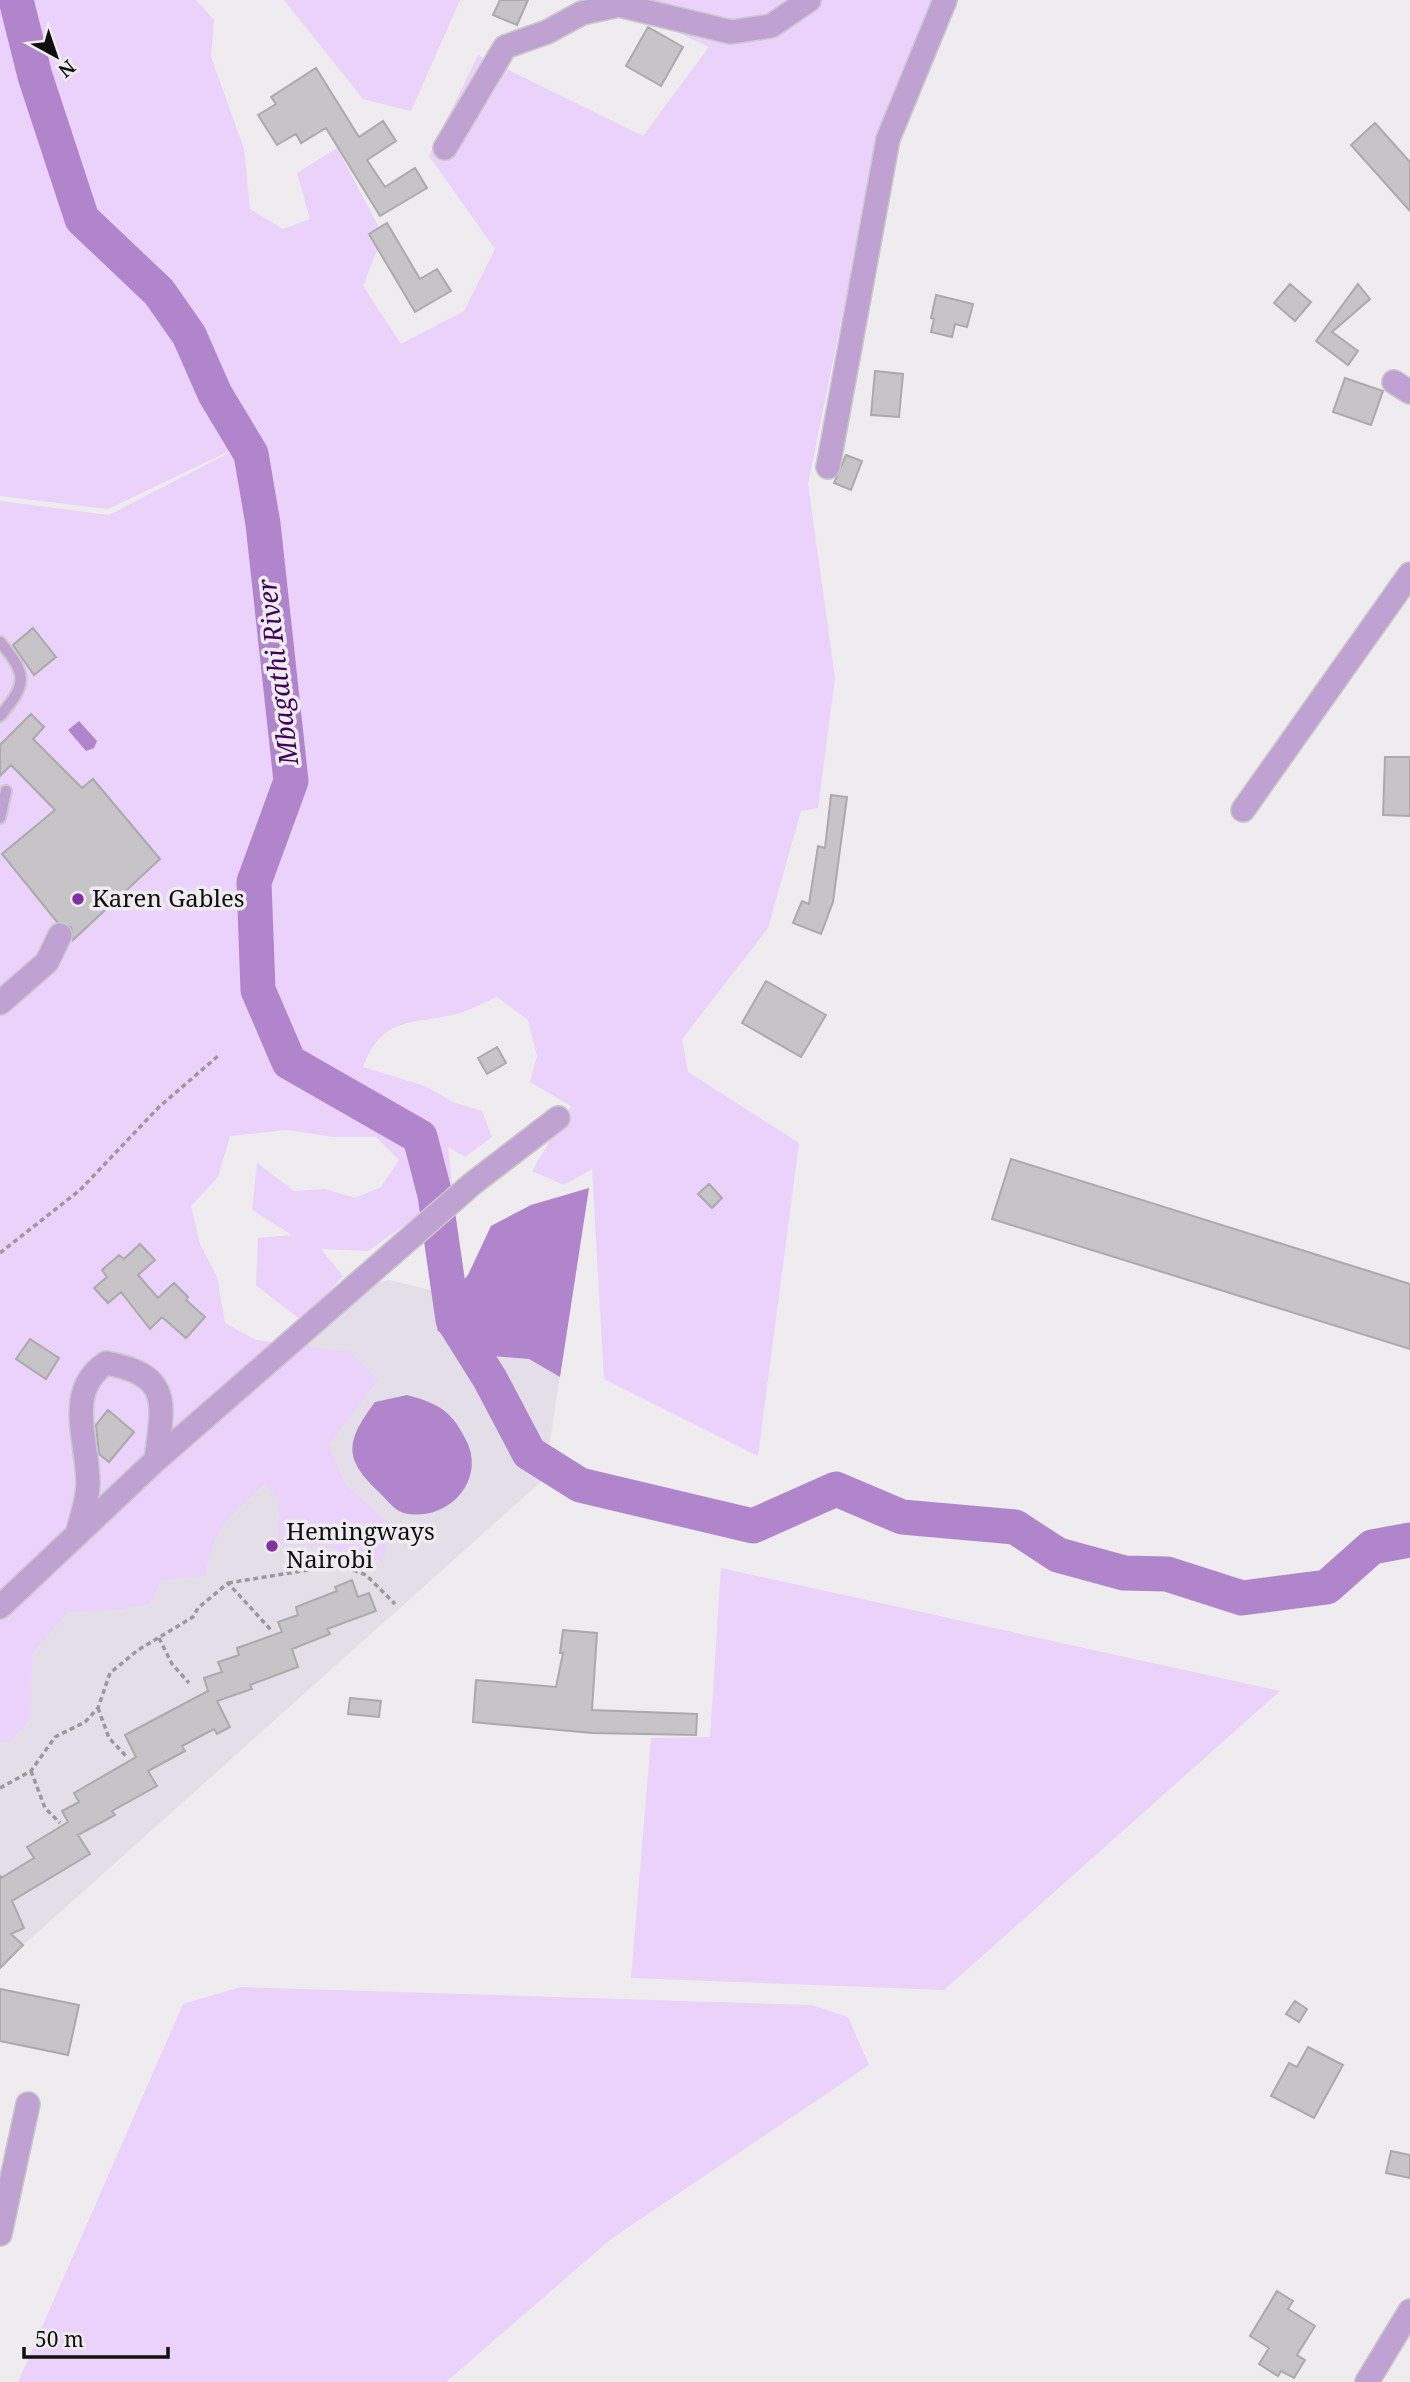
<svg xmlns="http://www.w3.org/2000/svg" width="1410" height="2382" font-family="'Noto Serif',serif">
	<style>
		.built { fill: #e4dee8 }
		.green { fill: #ead2fa }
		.water { fill: #b185cc }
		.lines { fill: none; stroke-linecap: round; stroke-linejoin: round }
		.river { stroke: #b185cc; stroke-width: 35 }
		.building { fill: #c6c4c7; stroke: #aaa9ac; stroke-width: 2 }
		.service-casing { stroke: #cac9cb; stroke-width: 14 }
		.minor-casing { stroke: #cac9cb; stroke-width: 26 }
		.path { stroke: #9b999c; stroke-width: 3.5; stroke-dasharray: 5 3.5; stroke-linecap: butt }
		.service { stroke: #bfa1d2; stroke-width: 10 }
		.minor { stroke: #bfa1d2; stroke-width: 23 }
		.poi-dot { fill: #7f33a5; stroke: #eeecef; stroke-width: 2.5 }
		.labels { text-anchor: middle; stroke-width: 7; stroke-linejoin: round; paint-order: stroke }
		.poi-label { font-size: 24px; fill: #100f10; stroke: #eeecef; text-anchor: start }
		.water-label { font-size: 26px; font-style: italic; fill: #41015b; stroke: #eeecef }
	</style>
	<rect width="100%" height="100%" fill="#eeecef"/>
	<path class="built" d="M589 1188 544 1479 0 1966V1612L363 1286 389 1280 451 1295 468 1275 491 1226 531 1205Z"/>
	<path class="green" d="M0 0H196L214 20 211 57 244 149 250 209 283 229 310 219 297 173 337 148 383 235 363 286 401 344 464 311 495 249 429 156 478 55 643 136 709 47 608 0H934L876 149 808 484 835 678 818 808 801 811 768 928 682 1039 688 1072 799 1143 758 1456 604 1379 592 1169 564 1185 532 1171 571 1106 530 1082 537 1056 528 1020 497 997C484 1002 470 1011 456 1014 412 1025 383 1015 363 1067L425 1086 455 1103 482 1111 492 1137 465 1157 448 1147 452 1184 412 1220 368 1251 321 1249 343 1276 302 1321 256 1285 258 1238 292 1235 252 1210 257 1163 294 1191 325 1189 355 1198 381 1187 399 1160 376 1137H334L287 1130 230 1136 218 1177 191 1206 200 1244 217 1277 225 1323 256 1340 350 1352 378 1380 328 1445 345 1484 393 1528 382 1561 322 1546 278 1545 280 1501 265 1483C230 1516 214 1525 205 1575L161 1581 149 1604 115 1610 68 1612 32 1654 31 1718 8 1743 0 1741V501L109 515 267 433 108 509 0 496Z
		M284 0H460L411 111 363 99Z
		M721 1568 1280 1691 944 1990 631 1978 651 1738 710 1737Z
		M241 1987 812 2005 848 2017 869 2065 611 2239 446 2382H18L183 2004Z"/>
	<path class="water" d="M79 721 97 741 94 748 86 751 68 730Z
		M589 1188 560 1377 529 1359 467 1354 437 1330 451 1295 468 1275 491 1226 531 1205Z
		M407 1395C440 1404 452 1411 467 1442 486 1483 445 1523 404 1513 395 1511 386 1499 380 1493 342 1458 346 1441 375 1402Z"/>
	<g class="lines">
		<path class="river" d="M16 0 35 76 82 219 159 292 189 335 215 394 251 454 263 524 291 781 254 882 258 990 289 1062 420 1137 435 1195 453 1320 490 1379 529 1453 580 1485 753 1526 836 1489 902 1517 1015 1527 1058 1555 1124 1573 1167 1574 1242 1598 1327 1587 1372 1547 1410 1540"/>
	</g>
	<path class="building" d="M500 0H528L517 25 493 15Z
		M648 27 683 47 661 86 626 66Z
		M316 68 359 137 383 121 396 141 367 160 385 187 415 168 427 188 380 216 326 128 301 143 296 134 277 145 258 115 276 104 271 97Z
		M1375 123 1410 162V211L1351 145Z
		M387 223 420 279 437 269 451 291 415 312 369 234Z
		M1290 284 1311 302 1295 321 1274 303Z
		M1358 284 1370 299 1332 332 1358 351 1348 365 1316 341Z
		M936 295 973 304 967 327 955 324 952 337 931 332 934 319 931 318Z
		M875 371 903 374 899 417 871 415Z
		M1345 378 1383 391 1371 425 1333 412Z
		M846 455 862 461 851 490 834 483Z
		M33 628 56 657 34 675 13 645Z
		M31 714 44 727 33 739 82 788 93 779 160 859 73 940 71 927 57 922 2 854 55 810 11 765 0 776V745Z
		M1385 757H1410V816L1383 815Z
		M831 795 847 797 833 902 821 934 793 923 802 901 809 904 818 846 825 848Z
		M766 981 826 1015 801 1057 742 1023Z
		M497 1047 506 1063 487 1074 478 1058Z
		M1011 1159 1410 1284V1349L992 1219Z
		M709 1184 722 1198 712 1208 698 1194Z
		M140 1244 155 1260 138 1275 158 1298 174 1283 188 1297 186 1300 205 1317 186 1338 162 1317 150 1329 121 1292 108 1303 94 1288 107 1277 102 1270 119 1255 124 1259Z
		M30 1339 59 1358 46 1379 16 1359Z
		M108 1410 134 1432 109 1462 99 1454 96 1425Z
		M352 1580 358 1597 369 1593 376 1611 327 1629 330 1634 292 1649 298 1667 250 1685 252 1689 217 1701 230 1727 217 1734 214 1729 182 1746 185 1751 148 1771 157 1786 112 1811 115 1815 78 1835 90 1854 12 1901 24 1928 11 1934 23 1945 0 1968V1875L1 1878 34 1858 27 1847 68 1822 62 1811 79 1802 74 1793 136 1757 125 1735 208 1691 204 1678 222 1672 218 1662 239 1655 237 1648 282 1632 278 1622 298 1615 296 1607 337 1591 335 1587Z
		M563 1630 597 1633 592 1710 697 1714 696 1735 592 1733 473 1722 476 1680 556 1687 563 1653H560Z
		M350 1698 381 1701 379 1717 348 1714Z
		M0 1989 79 2005 68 2055 0 2041Z
		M1295 2001 1307 2009 1299 2022 1286 2014Z
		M1308 2047 1343 2065 1314 2118 1271 2096 1289 2063 1297 2067Z
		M1391 2151 1410 2155V2178L1386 2173Z
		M1277 2291 1293 2301 1288 2309 1315 2326 1297 2355 1305 2360 1294 2378 1281 2371 1278 2376 1259 2364 1269 2348 1250 2336Z"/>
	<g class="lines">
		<defs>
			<path id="service" d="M0 642C28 675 27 684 0 716
				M0 818 6 791"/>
			<path id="minor" d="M445 148 505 47 547 32 582 13 619 5 731 32 771 26 809 0
				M1394 382 1410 392
				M828 467 888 139 945 0
				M1243 810 1410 574
				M0 1003 47 962 60 935
				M78 1531C82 1516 88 1498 88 1483 88 1441 64 1391 106 1363 173 1375 163 1404 156 1460
				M0 1607 156 1460 472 1184 558 1118
				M0 2234 28 2104
				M1367 2382 1410 2311"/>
		</defs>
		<use href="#service" class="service-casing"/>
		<use href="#minor" class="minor-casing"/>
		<path class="path" d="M0 1253 80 1190 159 1107 218 1056
			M228 1583 339 1565 366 1575 395 1604
			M159 1638 172 1664 189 1683
			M98 1708 109 1738 127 1757
			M31 1771 45 1808 60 1823
			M0 1788 31 1771 55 1737 85 1722 98 1708 110 1673 138 1650 193 1617 198 1608 228 1583 271 1630"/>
		<use href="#service" class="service"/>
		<use href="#minor" class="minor"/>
	</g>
	<g class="poi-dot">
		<circle cx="78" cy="899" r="7"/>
		<circle cx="272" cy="1546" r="7"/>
	</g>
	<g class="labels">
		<g class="poi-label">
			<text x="92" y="907">Karen Gables</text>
			<text x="286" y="1540">Hemingways<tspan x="286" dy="28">Nairobi</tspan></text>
		</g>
		<g class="water-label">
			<text transform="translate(278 672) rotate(-97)" y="9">Mbagathi River</text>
		</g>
	</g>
	<g transform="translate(56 56) rotate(140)" stroke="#eeecef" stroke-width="5" paint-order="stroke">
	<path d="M0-5L12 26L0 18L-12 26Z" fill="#100f10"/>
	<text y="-10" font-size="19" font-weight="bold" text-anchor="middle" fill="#100f10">N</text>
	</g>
	<path d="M24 2347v10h144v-10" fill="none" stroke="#100f10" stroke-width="3.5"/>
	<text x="35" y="2347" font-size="21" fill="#100f10" stroke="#eeecef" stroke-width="5" paint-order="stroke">50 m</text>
</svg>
